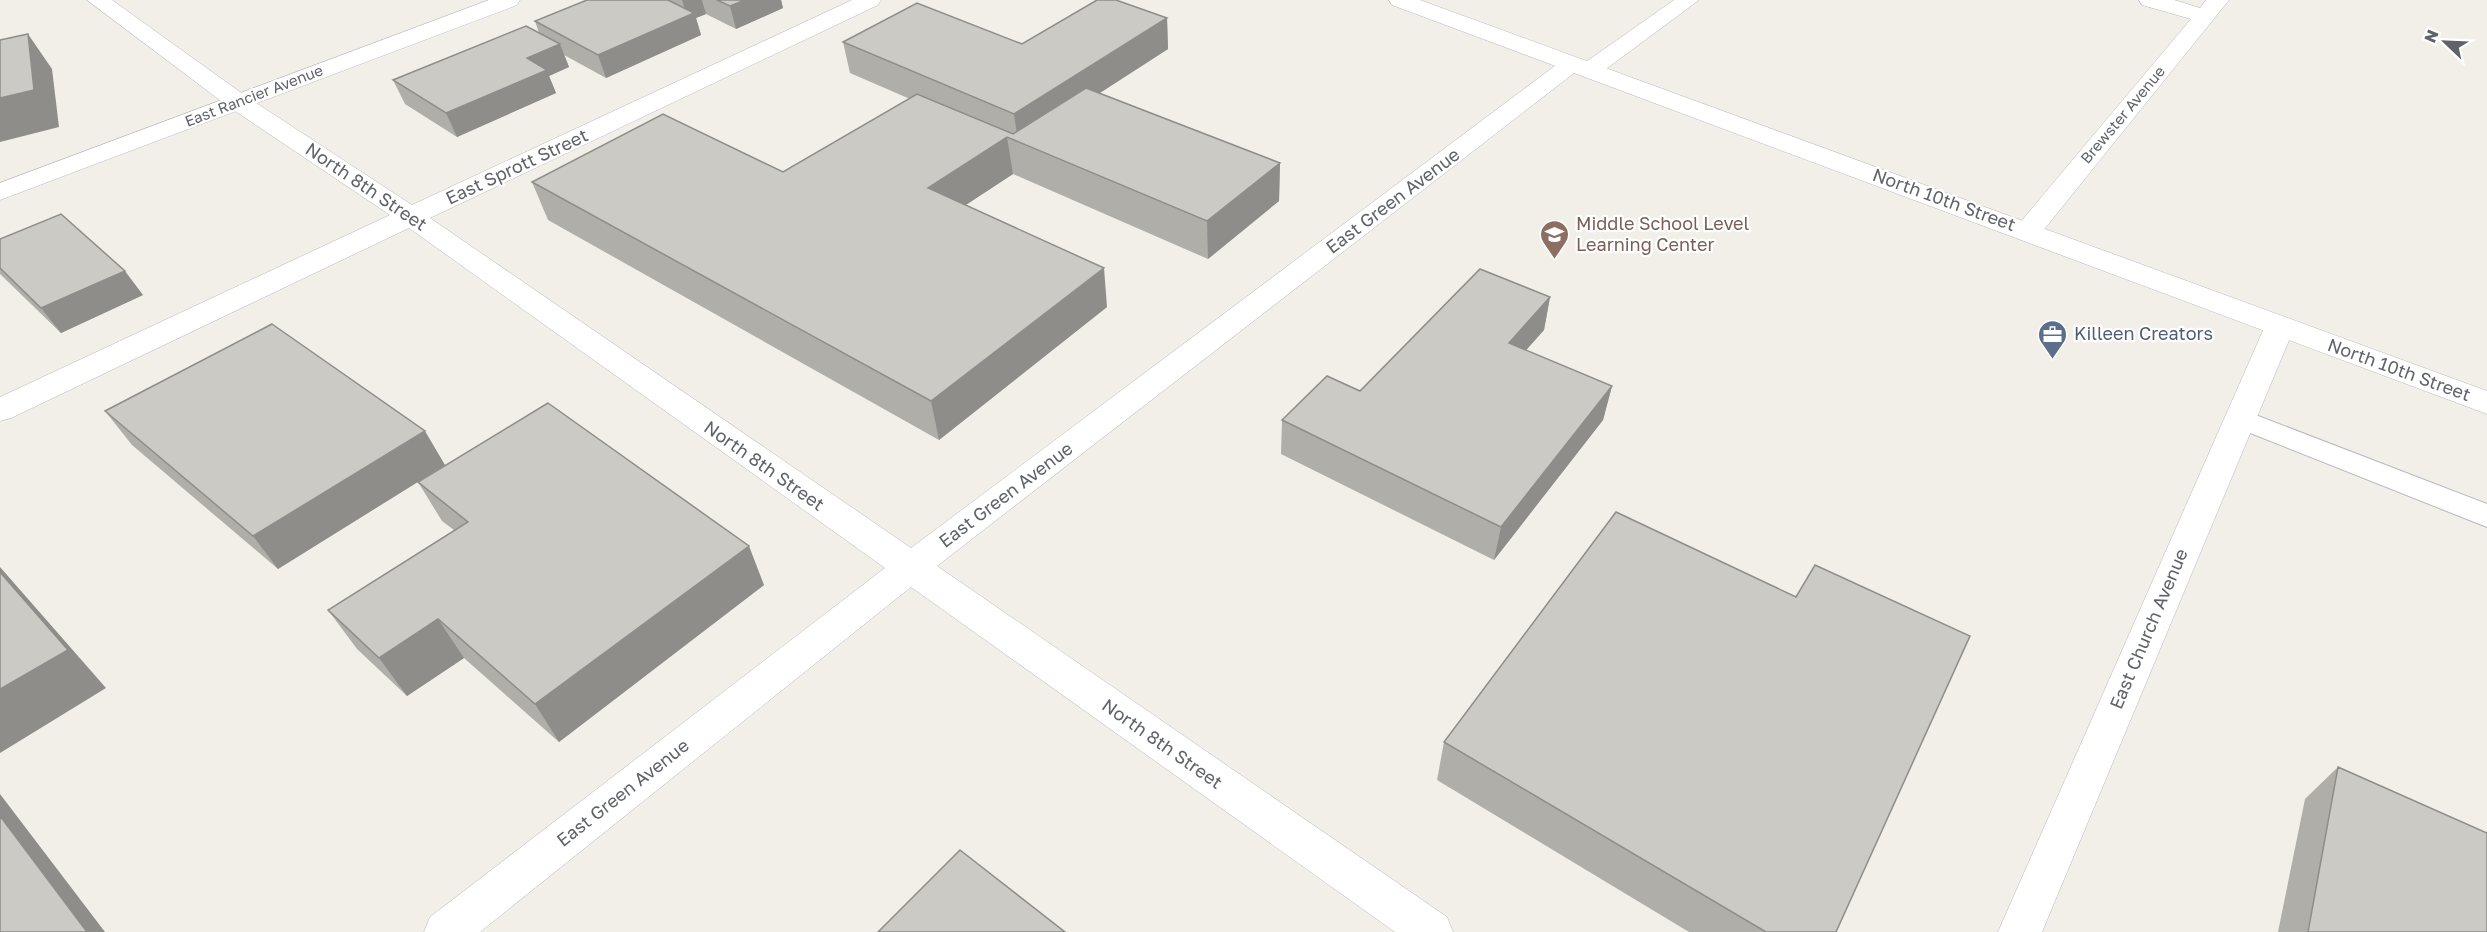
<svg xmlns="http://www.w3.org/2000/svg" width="2487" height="932" font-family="'Golos Text',sans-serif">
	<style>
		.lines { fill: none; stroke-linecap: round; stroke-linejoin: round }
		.lane-casing { stroke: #b5b8bc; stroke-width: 2 }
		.street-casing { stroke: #b5b8bc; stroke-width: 1 }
		.secondary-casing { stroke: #b6babf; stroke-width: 1 }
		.lane { fill: #fff; fill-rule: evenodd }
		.street { fill: #fff; fill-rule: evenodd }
		.secondary { fill: #fff; fill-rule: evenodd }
		.wall { fill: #afaea9 }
		.shaded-wall { fill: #8f8d8a }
		.building { fill: #cccac5; stroke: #8f8d8a; stroke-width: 1.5 }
		.labels { text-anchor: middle; stroke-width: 4.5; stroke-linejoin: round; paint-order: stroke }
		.far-street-label { font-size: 15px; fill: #5f6368; stroke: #fff }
		.street-label { font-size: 18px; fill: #5f6368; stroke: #fff }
		.education-label { font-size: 18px; fill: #785e54; stroke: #fff; text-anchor: start }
		.service-label { font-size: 18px; fill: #4e5e75; stroke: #fff; text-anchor: start }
	</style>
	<rect width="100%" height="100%" fill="#f1efe8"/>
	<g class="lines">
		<defs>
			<path id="lane" d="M2240 409 2487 504V527L2230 425 2226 418 2230 411Z"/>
			<path id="street" d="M87 0H112L247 97 412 205 852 0H881L878 5 430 218 911 548 1564 59 1572 57 1580 59 1583 64 1674 0H1699L1598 75 1590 77 1582 75 1578 70 937 566 1447 917 1453 932H1395L911 587 480 932H424L430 917 885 568 409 228 11 418 0 421V397L390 215 229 107Z
				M2139 0H2174L2200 8 2206 0H2229L2038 237 2028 239 2018 237 2014 231 2018 225 2191 19 2142 5Z
				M2280 317 2290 319 2295 326 2042 932H1998L2265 326 2270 319Z"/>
			<path id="secondary" d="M489 0H520L517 5 0 200V183Z
				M1389 0H1420L2487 391V414L1392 5Z"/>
		</defs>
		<use href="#lane" class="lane-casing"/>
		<use href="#street" class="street-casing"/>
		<use href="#secondary" class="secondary-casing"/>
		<use href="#lane" class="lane"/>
		<use href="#street" class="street"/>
		<use href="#secondary" class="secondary"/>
	</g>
	<path class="wall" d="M587 0H781L783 8 736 29 706 14 696 18 701 35 606 78 564 55 569 67 549 76 556 93 457 137 405 104 393 80 539 33 535 21Z
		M1167 18 1168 49 1100 93 1280 163 1279 201 1208 259 1013 174 966 205 1107 307 939 440 548 220 532 182 783 172 910 99 850 73 843 42 1022 44Z
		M0 239 143 295 61 333 0 274Z
		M1550 297 1544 330 1526 350 1612 386 1603 420 1494 560 1281 454 1282 420 1360 391Z
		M105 411 445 465 278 569 132 445Z
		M418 482 764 585 559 742 464 658 407 696 357 649 328 610 454 530 442 521Z
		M1444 742 1836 932H1689L1437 780Z
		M2338 767 2487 932H2278L2305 799Z"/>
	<path class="shaded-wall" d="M682 0H702L706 14 696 18 701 35 606 78 598 55 687 16Z
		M745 0H781L783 8 736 29 730 6Z
		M1167 18 1168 49 1022 143 1018 141 1014 114Z
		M28 34 52 69 59 127 0 142V98Z
		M560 44 569 67 549 76 556 93 457 137 446 113 527 58Z
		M1007 137 1013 174 935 225 928 188Z
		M1280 163 1279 201 1208 259 1207 221Z
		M1104 268 1107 307 939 440 931 401Z
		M125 271 143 295 61 333 41 308Z
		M1550 297 1544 330 1503 376 1509 343Z
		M1612 386 1603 420 1494 560 1501 527Z
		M425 431 445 465 278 569 253 536Z
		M749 546 764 585 559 742 535 704Z
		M0 567 106 688 0 753Z
		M438 619 464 658 407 696 379 658Z
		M0 794 105 932H87L0 816Z"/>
	<path class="building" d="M587 0H668L694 13 598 55 535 21Z
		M717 0H745L730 6Z
		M1097 0H1116L1167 18 1014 114 843 42 917 3 1022 44Z
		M526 26 560 44 527 58 547 70 446 113 393 80Z
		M28 34 34 90 0 98V40Z
		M1086 88 1280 163 1207 221 1007 137 928 188 1104 268 931 401 532 182 663 114 783 172 917 94 1013 134Z
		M61 214 125 271 41 308 0 268V239Z
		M1480 269 1550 297 1509 343 1612 386 1501 527 1282 420 1327 376 1360 391Z
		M272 324 425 431 253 536 105 411Z
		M548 403 749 546 535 704 438 619 379 658 328 610 468 522 418 482Z
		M1616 512 1796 597 1815 565 1970 636 1836 932H1766L1444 742Z
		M0 572 68 650 0 689Z
		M2338 767 2487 833V932H2308Z
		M0 816 87 932H0Z
		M960 850 1065 932H878Z"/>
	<defs>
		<symbol id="school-pin" viewBox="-11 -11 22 30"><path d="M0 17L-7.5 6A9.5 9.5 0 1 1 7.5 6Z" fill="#8d6e63" stroke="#fff"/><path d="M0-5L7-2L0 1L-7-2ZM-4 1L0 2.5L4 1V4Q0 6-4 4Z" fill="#fff"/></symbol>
		<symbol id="office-pin" viewBox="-11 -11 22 30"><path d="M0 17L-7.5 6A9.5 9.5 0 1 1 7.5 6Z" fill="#5c6f8a" stroke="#fff"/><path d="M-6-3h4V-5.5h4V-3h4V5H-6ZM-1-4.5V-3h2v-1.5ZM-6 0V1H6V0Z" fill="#fff"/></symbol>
	</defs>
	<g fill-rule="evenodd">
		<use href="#school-pin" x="1538" y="218" width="33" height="45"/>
		<use href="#office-pin" x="2036" y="318" width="33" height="45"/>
	</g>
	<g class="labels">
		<g class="far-street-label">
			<text transform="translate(254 96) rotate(-21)" y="5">East Rancier Avenue</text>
			<text transform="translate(2123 115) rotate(-50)" y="5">Brewster Avenue</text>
		</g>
		<g class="street-label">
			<text transform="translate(517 167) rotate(-25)" y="6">East Sprott Street</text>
			<text transform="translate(366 187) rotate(34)" y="6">North 8th Street</text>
			<text transform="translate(1944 200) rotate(20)" y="6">North 10th Street</text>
			<text transform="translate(1393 201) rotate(-37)" y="6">East Green Avenue</text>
			<text transform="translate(2399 370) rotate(20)" y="6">North 10th Street</text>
			<text transform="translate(764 466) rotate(35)" y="6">North 8th Street</text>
			<text transform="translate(1006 495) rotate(-37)" y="6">East Green Avenue</text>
			<text transform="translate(2149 629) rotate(-67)" y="6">East Church Avenue</text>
			<text transform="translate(1162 744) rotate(35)" y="6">North 8th Street</text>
			<text transform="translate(623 793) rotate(-38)" y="6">East Green Avenue</text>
		</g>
		<g class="education-label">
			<text x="1576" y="230">Middle School Level<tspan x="1576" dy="21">Learning Center</tspan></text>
		</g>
		<g class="service-label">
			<text x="2074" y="340">Killeen Creators</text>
		</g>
	</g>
	<g transform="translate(2445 42) rotate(293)" stroke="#ffffff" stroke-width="4.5" paint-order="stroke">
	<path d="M0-4.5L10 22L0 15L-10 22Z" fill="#5f6368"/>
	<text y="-9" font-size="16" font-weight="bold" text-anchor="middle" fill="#5f6368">N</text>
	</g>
</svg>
